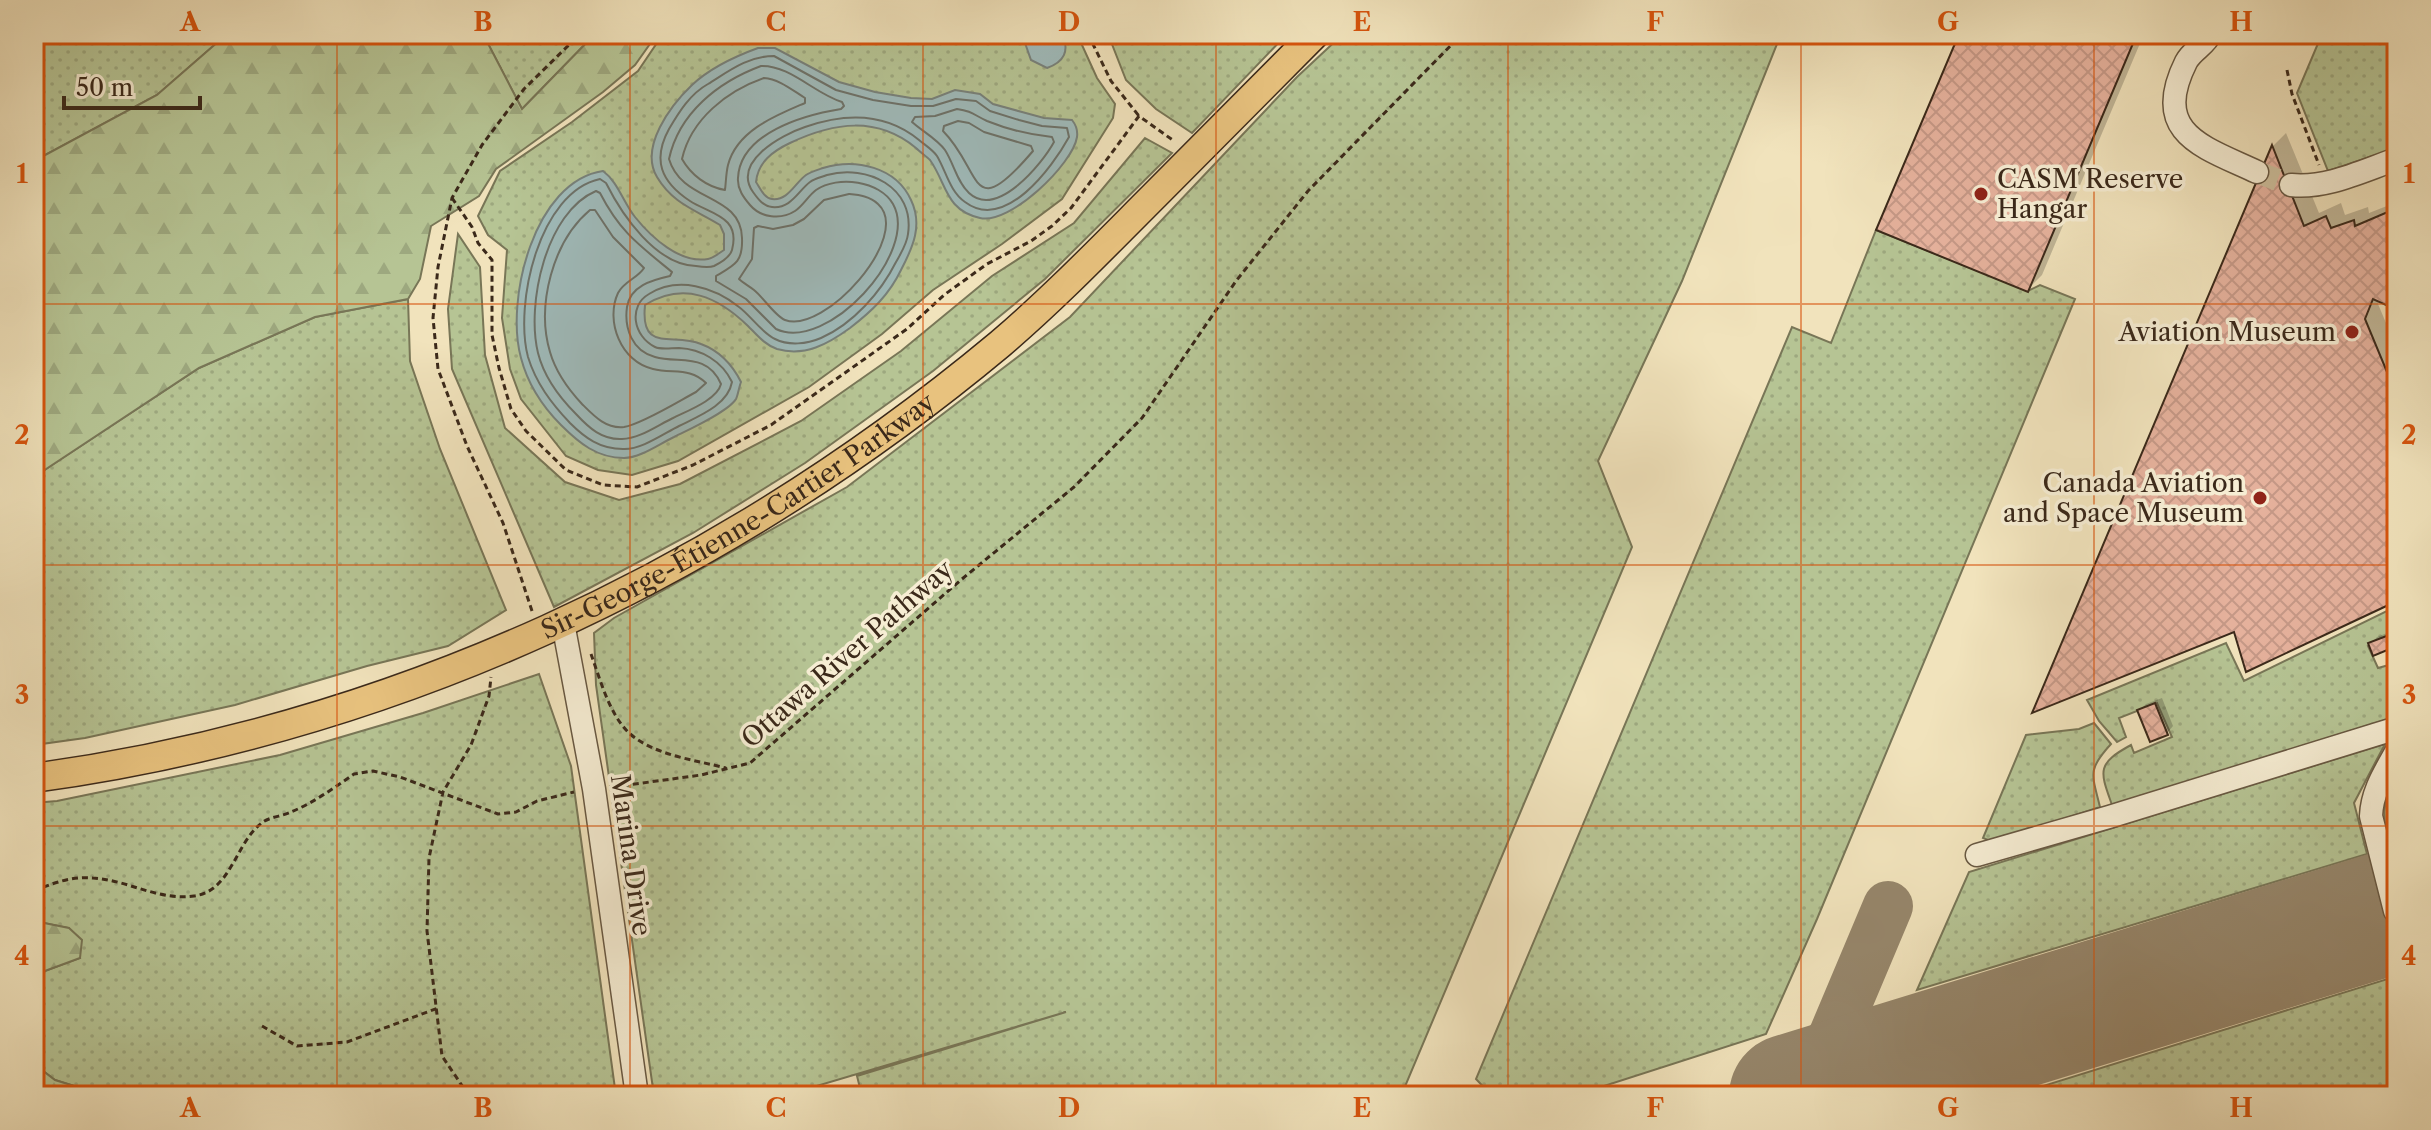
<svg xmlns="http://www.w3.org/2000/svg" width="2431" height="1130" font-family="'Libre Caslon Text',serif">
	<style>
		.grass { fill: url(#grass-dots); stroke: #787657; stroke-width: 2 }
		.forest { fill: url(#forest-firs); stroke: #787657; stroke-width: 2 }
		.water { fill: #9fbbbb; stroke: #77817b; stroke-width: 2 }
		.shadow { fill: #0003 }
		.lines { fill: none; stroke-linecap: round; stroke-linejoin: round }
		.shore { stroke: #6d726a; stroke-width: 2 }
		.taxiway { stroke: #96866b; stroke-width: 50 }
		.runway { stroke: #96866b; stroke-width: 124 }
		.building { fill: url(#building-cross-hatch); stroke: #3b291a; stroke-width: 2 }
		.minor-tunnel { stroke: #cdbe9c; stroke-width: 22; stroke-dasharray: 22 11; stroke-linecap: butt }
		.minor-casing { stroke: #685842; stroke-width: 25 }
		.major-casing { stroke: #3b291a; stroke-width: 31 }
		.path { stroke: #3b291a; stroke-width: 3; stroke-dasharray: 6 4; stroke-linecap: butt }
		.minor { stroke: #f6edd3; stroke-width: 22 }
		.major { stroke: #e8c27e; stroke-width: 28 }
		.grid { fill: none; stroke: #d7540d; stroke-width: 2; stroke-opacity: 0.55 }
		.poi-dot { fill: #8f2418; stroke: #f6edd3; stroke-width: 3 }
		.labels { text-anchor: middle; stroke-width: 7; stroke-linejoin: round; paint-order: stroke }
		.poi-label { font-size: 26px; fill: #3b291a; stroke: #f6edd3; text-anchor: end }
		.street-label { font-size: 26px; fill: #3b291a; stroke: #f6edd3 }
		.neatline { fill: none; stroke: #d7540d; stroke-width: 3 }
		.grid-label { font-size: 26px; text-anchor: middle; font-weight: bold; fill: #d7540d }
	</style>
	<defs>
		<pattern id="grass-dots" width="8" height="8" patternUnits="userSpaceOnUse" patternTransform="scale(2)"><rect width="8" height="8" fill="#b6c494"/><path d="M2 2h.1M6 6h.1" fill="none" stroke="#9da87f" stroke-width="1.8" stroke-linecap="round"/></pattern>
		<pattern id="forest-firs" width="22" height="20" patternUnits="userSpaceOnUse" patternTransform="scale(2)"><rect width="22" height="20" fill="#b6c494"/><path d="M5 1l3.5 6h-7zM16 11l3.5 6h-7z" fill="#9da87f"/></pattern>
		<pattern id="building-cross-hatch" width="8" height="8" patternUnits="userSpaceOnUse" patternTransform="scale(2)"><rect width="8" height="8" fill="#e5b19c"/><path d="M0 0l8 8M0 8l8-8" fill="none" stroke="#c59886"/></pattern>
	</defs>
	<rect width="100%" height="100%" fill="#f1e3bc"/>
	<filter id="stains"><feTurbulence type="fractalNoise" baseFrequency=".0025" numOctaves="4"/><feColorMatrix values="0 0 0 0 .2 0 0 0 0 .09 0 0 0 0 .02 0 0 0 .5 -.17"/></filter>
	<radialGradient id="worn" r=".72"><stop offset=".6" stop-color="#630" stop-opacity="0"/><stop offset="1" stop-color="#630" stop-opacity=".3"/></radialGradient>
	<path class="grass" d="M34 34H227L157 95 34 161Z
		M483 34H595L522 109Z
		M663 34H1077L1097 78 1115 104 1113 118 1062 199 1002 244 933 290 882 334 809 387 678 461 632 475 598 470 566 456 521 399 510 369 502 318 507 250 488 235 478 216 500 171 572 122 638 71Z
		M1108 34H1287L1192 133 1156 109 1126 80Z
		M1343 34H1781L1682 281 1598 461 1632 547 1401 1096H862L857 1076 1066 1012 783 1096H654L596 685 594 633 614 618 847 487 1070 317 1297 77Z
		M2322 34H2397V148L2328 171 2297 93Z
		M1145 138 1172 153 1045 279 933 371 805 463 693 533 554 607 452 369 448 309 458 234 480 267 485 355 505 428 565 482 619 500 680 484 801 421 901 351 992 276 1074 223Z
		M1876 230 2028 291 2040 285 2075 299 1817 919 1766 1034 1573 1096H1492L1476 1079 1792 327 1831 343Z
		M408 299 410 361 440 449 506 610 448 646 367 666 235 705 85 738 34 745V477L199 368 315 317Z
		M2397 606V633L2368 646 2378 668 2389 665 2397 681V714L2392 718 2112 805C2100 771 2096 764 2131 745L2134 753 2172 737 2157 703 2119 718 2126 737 2117 742 2099 721 2087 700 2226 643 2244 681Z
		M539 674 571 766 616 1096H106L55 1080 34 1064V975L80 958 69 928 34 921V803L57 801 280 755 423 713Z
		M2094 723 2111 744C2087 770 2092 774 2100 807L1993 842 1983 838 2026 735 2079 729Z
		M2385 744 2354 803 2367 854 1917 990 1969 872Z
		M2397 775V844L2389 847C2382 813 2381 806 2397 775Z
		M2397 976V1096H2011Z"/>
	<path class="forest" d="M227 34H483L522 109 595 34H657L635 65 603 92 496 169 479 196 431 226 420 279 408 299 315 317 199 368 34 477V161L157 95Z
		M34 921 69 928 82 940 80 958 34 975Z
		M34 1064 55 1080 106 1096H34Z"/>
	<path class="water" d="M879 34H938L917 41 884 39Z
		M1014 34H1062C1070 51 1064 62 1047 68L1031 60 1025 43Z
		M758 48H775L839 82 875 92 911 98 932 99 955 90 980 94 993 104 1022 112 1044 118 1072 120C1076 125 1078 130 1077 137 1073 164 1010 225 980 218 945 210 947 184 930 160 926 156 920 152 916 148 877 116 834 122 790 143 773 151 758 162 756 182 760 188 764 198 772 199 788 201 795 183 806 175 810 172 817 170 823 168 856 158 896 167 911 200 923 225 913 247 901 270 889 295 872 311 850 328 828 344 805 357 777 349 765 345 757 335 748 326 718 297 684 281 645 305 640 354 673 332 701 344 720 351 732 364 741 382 739 387 738 395 736 399 728 412 688 430 674 437 659 444 640 458 624 458 597 458 579 443 561 425 542 406 528 385 521 358 505 300 534 181 603 171 618 182 623 202 635 217 651 237 680 264 708 259 714 258 719 253 724 250V234L720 225C696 210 673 204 657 177 639 147 671 105 692 85 709 69 736 56 758 48Z"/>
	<path class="shadow" d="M1961 34H2144L2042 275 2028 289Z
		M2286 133 2319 213 2341 203 2345 215 2368 207 2369 213 2397 202V308L2379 300 2378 304 2397 349V599L2235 629 2036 709 2273 146Z
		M2397 629V644H2371L2377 637Z
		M2162 698 2173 726 2167 733 2139 711 2146 704Z"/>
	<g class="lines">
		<path class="shore" d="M774 56 836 90 873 100 911 106H933L956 99 976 101 990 111 1019 120 1042 126 1067 128 1069 137C1052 168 1005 232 965 202 950 192 946 171 937 156 933 150 925 145 919 140 885 112 845 113 805 127 781 135 732 162 753 192 758 199 763 206 772 207 791 209 798 191 810 182 815 178 822 177 827 175 867 164 915 187 908 234 907 244 901 253 896 262 881 292 853 324 821 338 807 344 789 346 775 339 761 332 751 316 739 307 714 287 678 276 649 294 628 306 633 336 655 347 661 350 671 348 679 348 701 349 722 361 732 382 728 405 699 416 679 426 663 434 641 450 623 449 600 449 585 438 570 423 551 403 536 383 528 357 514 304 539 192 600 179L606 183C622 215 656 265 696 266 702 267 709 268 714 266 720 263 730 257 732 250 741 216 710 214 690 201 661 182 652 160 669 129 679 112 690 94 708 84 729 71 748 56 774 56Z
			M761 66C790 65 815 94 842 102L844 106 841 109C804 115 740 133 738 178 737 189 744 198 750 205 761 218 781 220 795 211 803 206 808 196 816 190 838 175 880 181 893 204 920 252 827 353 776 329L746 299 716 281V276C735 265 743 262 742 238 741 193 682 203 669 159 679 113 718 82 761 66Z
			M764 78C779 79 792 90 805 98V103C777 115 737 130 728 165 726 173 726 182 725 190 707 187 691 175 682 159 691 119 727 91 764 78Z
			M957 109C972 111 974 115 987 121 1007 129 1031 135 1052 137L1054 142C1042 164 997 219 969 193 957 182 954 164 945 150 937 139 922 131 912 122L915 117 935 116Z
			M958 121 969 123 984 132 1031 146 1033 151C969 226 983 171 943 131L944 126Z
			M596 191 600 193C620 232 639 245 672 272L670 276C652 280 630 286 627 307 624 328 632 351 655 357 679 364 707 352 721 384 717 400 687 411 673 418 658 425 639 439 622 439 602 440 589 428 576 414 559 397 544 377 538 353 526 304 546 212 596 191Z
			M849 194C859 195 870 196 878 204 913 236 824 335 785 320 775 316 763 297 754 290 749 286 743 283 739 279L752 259 754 228 758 226 773 229 793 225 804 219 824 200Z
			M590 210H595L613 237 644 268C638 278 624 281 618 293 605 321 621 362 653 369 673 374 690 367 706 383L696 392C679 401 642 424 624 427 606 429 594 416 582 404 568 389 556 373 550 352 536 305 553 241 590 210Z"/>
		<path class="taxiway" d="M1833 1036C1832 1069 1868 1066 1891 1065
			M1808 1096 1888 906"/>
		<path class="runway" d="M1791 1096 2397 910"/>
	</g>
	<path class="building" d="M1959 34H2137L2028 292 1876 230Z
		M2272 145 2304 226 2326 216 2331 228 2354 220 2355 226 2397 208V310L2373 299 2365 319 2397 396V601L2246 672 2234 632 2032 713Z
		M2397 251V275L2388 272Z
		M2397 632V646L2373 656 2368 643Z
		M2155 703 2168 735 2150 742 2137 710Z"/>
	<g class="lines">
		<path class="minor-tunnel" d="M2257 172 2291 185"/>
		<defs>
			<path id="minor" d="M2210 34C2206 45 2192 50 2186 62 2150 134 2204 147 2257 172
				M2291 185C2327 189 2364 170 2397 159
				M563 623 594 789 637 1096
				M1977 855 2109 817 2397 728
				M2395 911 2371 816C2372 791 2385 772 2397 750"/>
			<g id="major">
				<path id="s1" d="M34 778C392 729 723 575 1000 344 1054 298 1104 246 1154 196 1207 142 1261 88 1315 34"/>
			</g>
		</defs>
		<use href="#minor" class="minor-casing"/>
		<use href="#major" class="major-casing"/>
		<path class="path" d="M1088 34 1111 81 1139 116
			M2287 70 2292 94 2319 165
			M2388 185 2397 183
			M452 198 472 227 478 243 492 260V335L499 368 511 409 526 431 566 470 603 485 637 487 693 465 771 425 907 329 944 295 987 264 1031 241 1052 226 1071 208 1139 116 1174 141
			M532 611 503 523 467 446 438 369 433 318 438 267 452 198 482 145 524 89 580 34
			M591 654C600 679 609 713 628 732 652 755 695 760 726 768
			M613 787 701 775 750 763 962 579 1074 487 1142 418 1236 281 1308 191 1462 34
			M34 891C53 883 72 876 93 878 128 880 158 901 194 896 232 891 235 842 263 822 270 817 283 816 291 812 313 803 334 788 354 774L373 771 400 777 498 814 516 812 537 801 574 792
			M262 1026 297 1046 347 1042 438 1008
			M469 1096 442 1056 427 931 429 858 443 792 471 745 489 696 491 677"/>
		<use href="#minor" class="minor"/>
		<use href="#major" class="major"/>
	</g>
	<path class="grid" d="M337 34V1096M630 34V1096M923 34V1096M1216 34V1096M1508 34V1096M1801 34V1096M2094 34V1096M34 304H2397M34 565H2397M34 826H2397"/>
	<g class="poi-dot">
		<circle cx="1981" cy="194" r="8"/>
		<circle cx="2352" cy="332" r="8"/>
		<circle cx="2260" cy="498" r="8"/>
	</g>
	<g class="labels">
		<g class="poi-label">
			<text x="1997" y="188" text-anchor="start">CASM Reserve<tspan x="1997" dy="30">Hangar</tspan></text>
			<text x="2336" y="341">Aviation Museum</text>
			<text x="2244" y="492">Canada Aviation<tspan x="2244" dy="30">and Space Museum</tspan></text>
		</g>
		<g class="street-label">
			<text dy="9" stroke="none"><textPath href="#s1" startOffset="758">Sir-George-Étienne-Cartier Parkway</textPath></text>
			<text transform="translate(847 654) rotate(-41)" y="9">Ottawa River Pathway</text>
			<text transform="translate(631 855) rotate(82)" y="9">Marina Drive</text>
		</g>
	</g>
	<rect width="2431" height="1130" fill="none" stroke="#f1e3bc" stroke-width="88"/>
	<path d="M64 96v12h136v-12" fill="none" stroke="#3b291a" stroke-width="4"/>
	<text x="76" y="96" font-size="24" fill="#3b291a" stroke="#f6edd3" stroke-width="6" paint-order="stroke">50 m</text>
	<rect x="44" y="44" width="2343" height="1042" class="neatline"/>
	<g class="grid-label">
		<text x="190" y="31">A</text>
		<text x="483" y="31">B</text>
		<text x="776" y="31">C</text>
		<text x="1069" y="31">D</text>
		<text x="1362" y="31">E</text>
		<text x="1655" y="31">F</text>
		<text x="1948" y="31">G</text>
		<text x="2241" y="31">H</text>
		<text x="22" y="183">1</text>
		<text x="2409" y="183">1</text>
		<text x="22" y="444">2</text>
		<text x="2409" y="444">2</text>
		<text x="22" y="704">3</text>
		<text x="2409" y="704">3</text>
		<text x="22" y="965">4</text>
		<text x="2409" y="965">4</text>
		<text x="190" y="1117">A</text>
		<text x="483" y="1117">B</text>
		<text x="776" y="1117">C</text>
		<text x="1069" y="1117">D</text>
		<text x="1362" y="1117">E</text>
		<text x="1655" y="1117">F</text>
		<text x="1948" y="1117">G</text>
		<text x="2241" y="1117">H</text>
	</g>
	<rect width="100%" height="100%" filter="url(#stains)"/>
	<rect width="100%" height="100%" fill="url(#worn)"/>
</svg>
